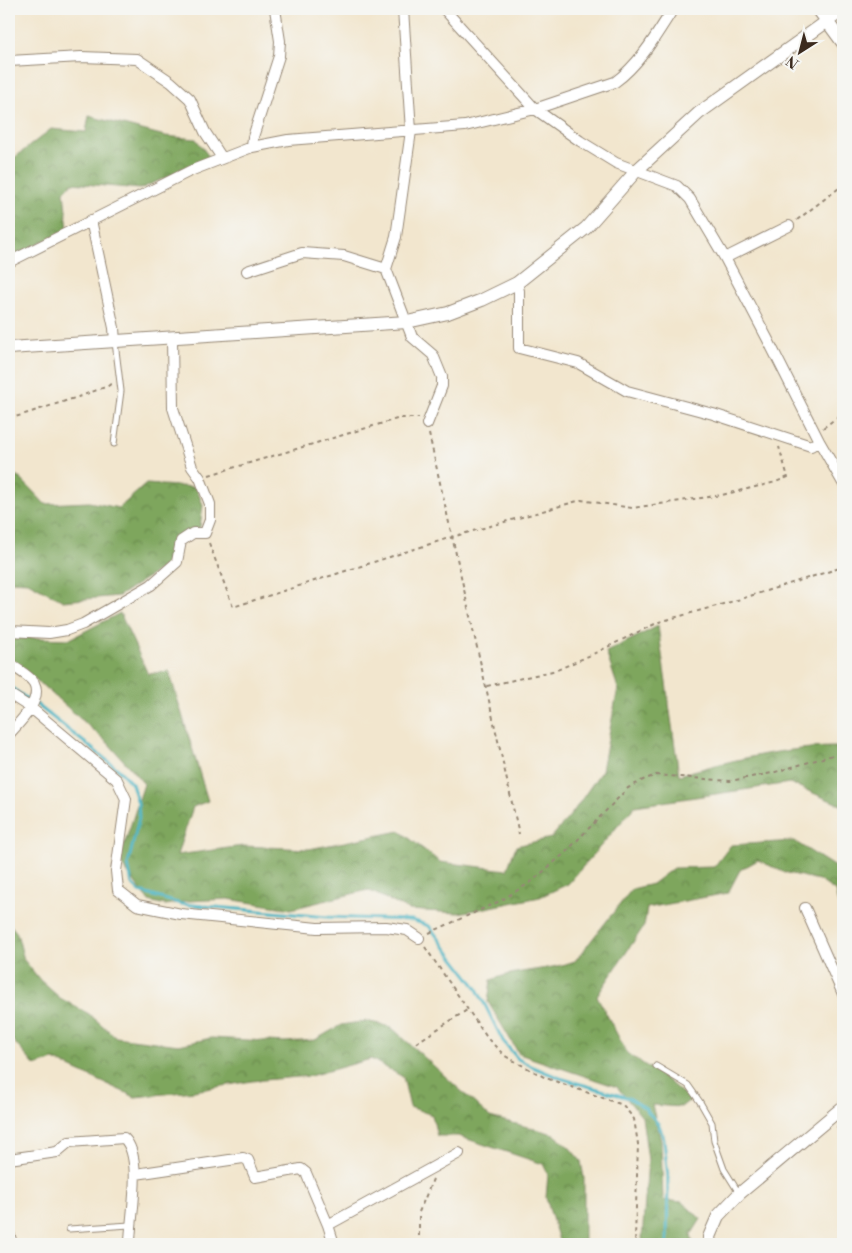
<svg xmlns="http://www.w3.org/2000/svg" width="852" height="1253" font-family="'Libre Bodoni',serif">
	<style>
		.forest { fill: url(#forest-crowns); stroke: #5c683e }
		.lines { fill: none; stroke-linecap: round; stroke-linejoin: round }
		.stream { stroke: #45b2c2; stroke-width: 3 }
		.service-casing { stroke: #968876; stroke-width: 7 }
		.minor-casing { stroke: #968876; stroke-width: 12 }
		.tertiary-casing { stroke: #968876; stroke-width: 14 }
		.path { stroke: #968876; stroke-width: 2; stroke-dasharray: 4 4; stroke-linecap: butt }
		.service { stroke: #fff; stroke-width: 5 }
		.minor { stroke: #fff; stroke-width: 10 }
		.tertiary { stroke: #fff; stroke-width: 12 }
	</style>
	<defs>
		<pattern id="forest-crowns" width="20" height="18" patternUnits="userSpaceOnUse" patternTransform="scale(1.25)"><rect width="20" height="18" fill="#7ea65d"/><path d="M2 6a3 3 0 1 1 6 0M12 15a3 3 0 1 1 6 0" fill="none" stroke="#68874c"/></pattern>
	</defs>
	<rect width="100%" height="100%" fill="#f6f6f2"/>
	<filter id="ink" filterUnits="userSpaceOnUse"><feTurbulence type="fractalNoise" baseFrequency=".02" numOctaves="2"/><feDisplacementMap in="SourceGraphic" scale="10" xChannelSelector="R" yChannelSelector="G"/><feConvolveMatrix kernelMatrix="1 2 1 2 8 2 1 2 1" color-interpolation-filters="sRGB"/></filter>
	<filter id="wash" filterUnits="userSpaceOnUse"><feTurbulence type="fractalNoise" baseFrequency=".0096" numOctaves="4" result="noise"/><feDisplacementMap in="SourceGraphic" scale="20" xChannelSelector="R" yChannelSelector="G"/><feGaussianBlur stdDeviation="1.12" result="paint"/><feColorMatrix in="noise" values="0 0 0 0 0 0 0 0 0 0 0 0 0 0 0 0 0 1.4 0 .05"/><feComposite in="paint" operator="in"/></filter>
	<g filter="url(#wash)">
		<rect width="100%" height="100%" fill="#f2e6ce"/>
		<path class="forest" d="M89 116 165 136 196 139 210 158 140 189 72 183 64 192 68 229 9 259V162L51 129 86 132Z
			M9 473 21 479 45 504 89 502 119 508 146 484 196 487 203 505 200 527 179 538 173 556 161 569 119 596 63 601 28 582 9 581Z
			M120 613 148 674 169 671 208 801 193 807 177 855 243 846 309 849 400 831 440 862 507 870 516 846 551 838 573 812 602 770 618 688 606 652 658 626 679 775C732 760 788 746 843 747V806L790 783 635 806 568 884 540 897 476 910 458 913 409 910 368 890 291 909 228 899 189 901 165 905 149 901 119 861 144 784 109 744 9 656V637L70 639Z
			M794 841 843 872V924L835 891 819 880 783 872 758 860 740 870 728 893 647 908 644 926 597 996 627 1053 666 1079 690 1100 681 1107 652 1105 661 1141 663 1200 682 1202 701 1219 691 1235 693 1244H645L642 1239 648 1160 642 1117 617 1087 519 1054 488 1002 491 980C518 969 548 971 575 961L632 889 652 884 673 868 714 867 731 845Z
			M9 923 17 933 24 960 40 980 60 998 89 1014 116 1037 179 1045 211 1038 285 1042 315 1040 341 1025 367 1021 391 1027 490 1117 554 1134 570 1148 581 1161 584 1178V1244H560L546 1198 548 1174 543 1164 458 1136H437L432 1115 410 1107 403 1077 371 1059 310 1076 252 1081 194 1091 135 1097 54 1060 35 1066 9 1036Z"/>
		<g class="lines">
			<path class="stream" d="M9 686 30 701
				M36 704 119 770 132 784 138 803 139 818 128 864 132 884 140 892 181 904 328 917 412 920 429 926 476 987 503 1041 518 1059 535 1068 560 1078 629 1098 645 1108 659 1125 664 1140 668 1177 667 1244"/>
		</g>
	</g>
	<g filter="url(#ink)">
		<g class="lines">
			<defs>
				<path id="service" d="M114 444 121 391 115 342
					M656 1066 688 1085 700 1102 712 1123 714 1141 724 1169 739 1193
					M69 1229 130 1225"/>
				<path id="minor" d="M403 9 411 131 396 237 386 269 412 337 433 355 442 377V386L427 424
					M444 9 535 109 580 141 616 163 677 186 690 199 725 258 768 340 819 441 843 483
					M9 61 81 57 137 59 171 82 190 99 205 132 222 158
					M252 147 253 137 279 56 280 41 275 9
					M91 220 114 328 115 342
					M725 258 789 226
					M9 262 190 171 252 147 288 140 465 126 535 109 615 82C640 64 657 34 673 9
					M247 271 302 253 344 256 386 269
					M517 283 519 291V348L578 363 627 391 713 414 811 446 819 441
					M9 631 49 633 67 630 83 624 151 585 177 562 181 541 193 533H205L210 520V504L200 478 192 467 173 408 172 338
					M9 663C16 669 29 675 34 683 43 700 19 723 9 734
					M9 694 31 708 117 780 126 799 116 871 118 890 137 905 181 914 317 928 386 927 407 930 419 938
					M805 908 843 994
					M9 1159 57 1152 69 1142 124 1138C144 1158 130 1216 130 1244
					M136 1174 243 1158 248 1160 255 1177 301 1169 306 1173 328 1225 334 1244
					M328 1225 459 1153
					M9 1233 12 1244"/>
				<path id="tertiary" d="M818 9 843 43
					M9 348 407 322 448 313 482 300 517 283 586 228 637 170 699 113 843 10
					M710 1244 709 1237 718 1216 739 1194 843 1107"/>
			</defs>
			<use href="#service" class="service-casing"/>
			<use href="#minor" class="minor-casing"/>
			<use href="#tertiary" class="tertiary-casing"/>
			<path class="path" d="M797 220 843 185
				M9 419 78 397 108 386 112 383
				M823 428 843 413
				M429 434 519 834
				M209 475 400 418H419
				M209 543 233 607 452 537 581 500 632 508 722 495 776 482 788 477 779 447
				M487 686 557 670 593 654 659 622 734 601 843 567
				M429 933 500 901 531 882 565 853 628 788 643 780 656 775 730 781 772 773 843 752
				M425 947 488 1039 505 1056 546 1078 623 1105 634 1119 638 1144 635 1238 637 1244
				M416 1043 467 1010
				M837 1126 843 1140
				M419 1244V1212L433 1179"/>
			<use href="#service" class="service"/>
			<use href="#minor" class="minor"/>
			<use href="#tertiary" class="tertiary"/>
		</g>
	</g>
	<rect width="852" height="1253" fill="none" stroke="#f6f6f2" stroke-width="30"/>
	<g transform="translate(800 52) rotate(216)" stroke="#f6f6f2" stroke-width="4" paint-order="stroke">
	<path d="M0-4L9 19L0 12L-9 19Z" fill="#3b2a1e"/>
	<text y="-8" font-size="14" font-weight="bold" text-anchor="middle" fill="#3b2a1e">N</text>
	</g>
</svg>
